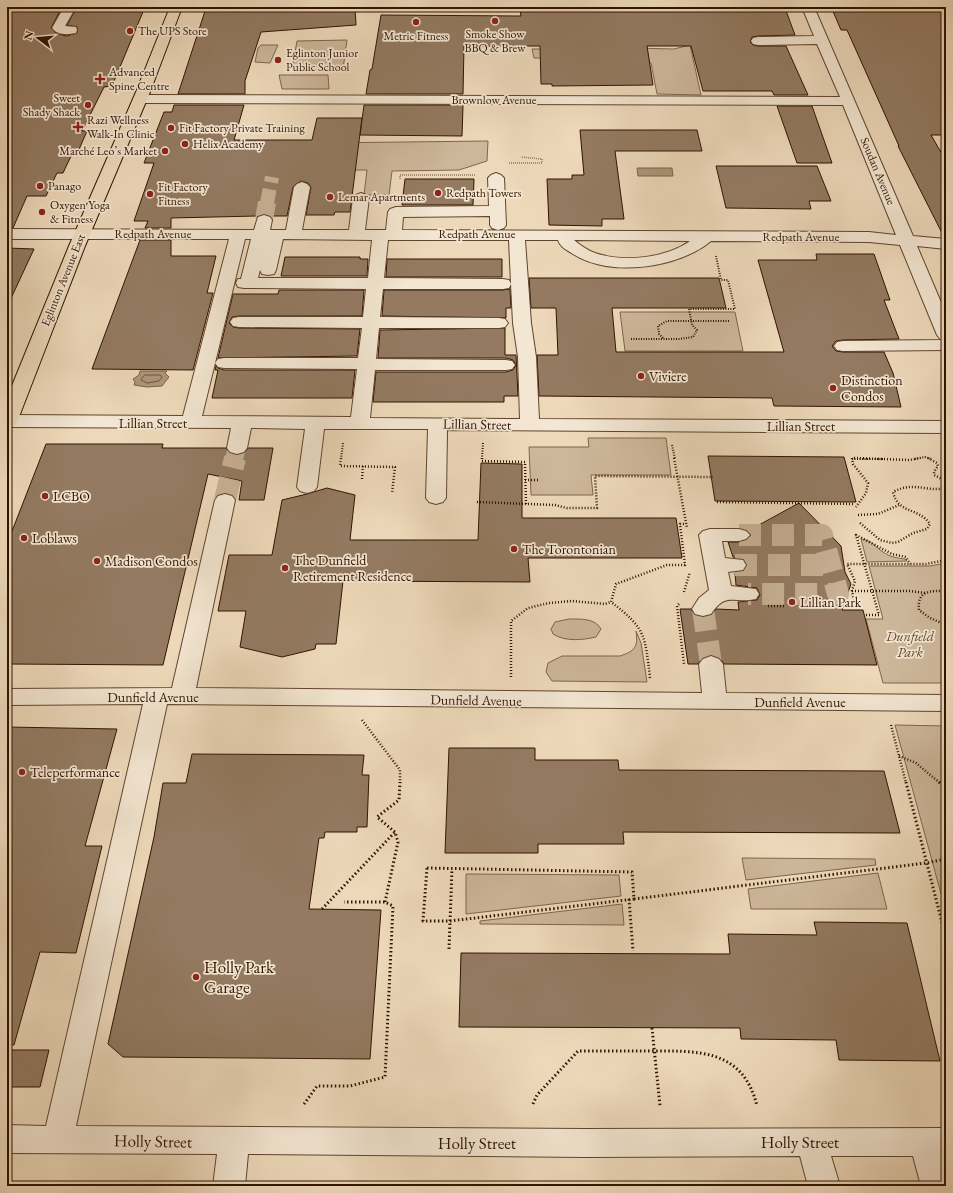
<svg xmlns="http://www.w3.org/2000/svg" width="953" height="1193" font-family="'EB Garamond',serif">
	<style>
		.green { fill: #cdb79a; stroke: #7f654d }
		.water { fill: #ad967b; stroke: #7b624a }
		.lines { fill: none; stroke-linecap: round; stroke-linejoin: round }
		.shore { stroke: #6f543e; stroke-width: 1 }
		.building { fill: #937a61; stroke: #311300 }
		.minor-tunnel-far2 { stroke: #c7b195; stroke-width: 14; stroke-dasharray: 14 7; stroke-linecap: butt }
		.minor-tunnel-far1 { stroke: #c7b195; stroke-width: 18; stroke-dasharray: 18 9; stroke-linecap: butt }
		.minor-tunnel { stroke: #c7b195; stroke-width: 22; stroke-dasharray: 22 11; stroke-linecap: butt }
		.minor-casing { stroke: #60442e; stroke-width: 2 }
		.major-casing { stroke: #311300; stroke-width: 2 }
		.path-far3 { stroke: #311300; stroke-width: 1.5; stroke-dasharray: 0.5 1.5; stroke-linecap: butt }
		.path-far2 { stroke: #311300; stroke-width: 2; stroke-dasharray: 1 1.5; stroke-linecap: butt }
		.path-far1 { stroke: #311300; stroke-width: 2.5; stroke-dasharray: 1 2; stroke-linecap: butt }
		.path { stroke: #311300; stroke-width: 3; stroke-dasharray: 1.5 2.5; stroke-linecap: butt }
		.minor { fill: #f3e6d2; fill-rule: evenodd }
		.major { fill: #edd9ba; fill-rule: evenodd }
		.poi-dot { fill: #8f2418; stroke: #f3e6d2; stroke-width: 1.5 }
		.labels { text-anchor: middle; stroke-width: 3.5; stroke-linejoin: round; paint-order: stroke }
		.far-poi-label { font-size: 12px; fill: #311300; stroke: #f3e6d2; text-anchor: start }
		.far-street-label { font-size: 12px; fill: #311300; stroke: #f3e6d2 }
		.poi-label { font-size: 14px; fill: #311300; stroke: #f3e6d2; text-anchor: start }
		.street-label { font-size: 14px; fill: #311300; stroke: #f3e6d2 }
		.park-label { font-size: 14px; font-style: italic; fill: #60442e; stroke: #f3e6d2 }
		.near-poi-label { font-size: 17px; fill: #311300; stroke: #f3e6d2; text-anchor: start }
		.near-street-label { font-size: 17px; fill: #311300; stroke: #f3e6d2 }
	</style>
	<rect width="100%" height="100%" fill="#edd9ba"/>
	<filter id="stains"><feTurbulence type="fractalNoise" baseFrequency=".005" numOctaves="4"/><feColorMatrix values="0 0 0 0 .2 0 0 0 0 .09 0 0 0 0 .02 0 0 0 .5 -.17"/></filter>
	<radialGradient id="worn" r=".72"><stop offset=".6" stop-color="#630" stop-opacity="0"/><stop offset="1" stop-color="#630" stop-opacity=".3"/></radialGradient>
	<path class="green" d="M347 40 343 69H292L297 41Z
		M261 45H278L270 63 255 62 258 48Z
		M690 45 701 95 657 94 651 63H633L632 59 534 58 532 49H587L591 47 674 49Z
		M279 75H328L329 89H282Z
		M488 141 487 161 459 170 392 171 389 195H364L367 170H312L317 143Z
		M620 312H735L743 351H625Z
		M588 438H666L671 475H591L593 495H531L529 447H589Z
		M861 539C872 540 875 547 883 552 890 557 897 558 905 559L907 561 867 562Z
		M946 563V683H883L866 619H883L869 566H930Z
		M569 619C580 619 595 618 601 629L596 637C583 640 565 642 553 634L551 629 555 622Z
		M636 631 641 643 647 682 552 681 546 672 548 663 562 656H620C636 651 638 646 636 631Z
		M895 725 946 726V912Z
		M742 858 875 859 876 865 746 880Z
		M878 873 887 909H751L748 889Z
		M466 874 619 875 621 896 466 914Z
		M622 904 624 925 480 924V921Z"/>
	<path class="water" d="M637 168H672L673 176H638Z
		M140 371H167L165 373 169 377 162 386 147 387 134 385 135 382 133 379 139 375Z"/>
	<g class="lines">
		<path class="shore" d="M145 375H160L162 377 159 381 147 383 141 380Z"/>
	</g>
	<path class="building" d="M7 7H62L51 28 56 33 66 36 77 33V27L67 25 77 7H145L112 86 104 87 82 131H87L77 154H72L63 173H57L46 196H27L13 228H7Z
		M206 8H355L356 25 261 32 245 81V94H178Z
		M525 8H785L795 35 758 36 752 37 750 42 753 45 758 46H786L808 95H774L772 91H703L691 46H647L653 85 552 86V84H541L540 46H464L463 94H366L370 70 372 69 381 15 521 16 520 9Z
		M832 9H946V135H931L946 161V237H944L898 146H899L847 30H841Z
		M174 105H244L234 140H312L317 118H362L350 212H335L334 215H306L311 187 308 183 301 181 293 187 287 216H271L264 214 257 216 171 218V228H145L148 221H134L154 163H144L164 112H172Z
		M364 105H463L462 136 360 135Z
		M777 106H812L832 163H797Z
		M580 130H697L702 151H615L624 219H602V226L549 225 547 179H572V175H584Z
		M716 166H817L831 201H809L811 209 726 208Z
		M405 179H474L473 205H402Z
		M140 240H171V256H216L207 293H213L193 370 92 369Z
		M7 248 34 249 7 307Z
		M816 254H874L890 300H884L899 339 843 340 836 341 832 346 836 351 843 352H884L893 373 901 407 774 406 772 398 539 396 537 355H558L556 308H531L529 278H719L726 308H612L616 352H784L758 260H817Z
		M285 257H360V259H368L367 276H281Z
		M387 259H502V277H386Z
		M510 289 511 308H506V318L382 316 384 290H503Z
		M279 290H364L362 316H239L232 317 229 323 233 327 239 328 360 329 357 356 218 358 233 294H278Z
		M505 328V355H516L518 396H504V402H373L376 372H506L513 370 516 365 513 360 506 358H378L380 330Z
		M216 366 218 368 224 370H355L352 398H212L218 370H215Z
		M46 444H163L162 448H226L230 453 237 455 244 453 248 448H273L264 500H239L242 481 208 474 163 665 7 664V544Z
		M708 456 844 457 856 502 715 501Z
		M481 463 522 464V518H676L682 558H528L530 582 343 581 336 644H316L315 649 282 657 240 647 246 611H218L229 555H272L282 500 307 494 327 488 355 495 350 540H478Z
		M799 503 841 546 845 572 851 584 842 610H863L877 665 724 664 720 658 712 655 702 658 698 664H688L680 609H691L695 615 703 617 711 615 716 609 739 610 738 602 757 600 760 595 757 588 736 585 735 573 744 571 747 564 743 559 733 557 728 542H739L746 540 752 535 748 531Z
		M7 727 117 729 85 846H102L76 953 40 952 14 1045 7 1044Z
		M449 748H535V760H618L619 770 884 771 900 833 623 832 624 844H538V853H445Z
		M192 754 364 755 362 775H369L367 827H357V832H325L324 838H319L309 909 381 910 370 1059 123 1057 108 1044 154 837 163 783H186Z
		M814 922 907 923 940 1061 839 1060 836 1040 741 1039 740 1028 459 1027 461 953 730 954 728 934 817 935Z
		M7 1050H49L40 1087H7Z"/>
	<g class="lines">
		<path class="minor-tunnel-far2" d="M267 203 272 177"/>
		<path class="minor-tunnel-far1" d="M264 220 267 202
			M234 459 237 448"/>
		<path class="minor-tunnel" d="M225 500 235 458
			M739 535H822L838 594H748
			M735 565H830
			M703 609 711 664"/>
		<defs>
			<path id="minor" d="M64 7H76L65 26 76 27 77 30 76 33C67 35 57 35 52 28Z
				M802 7H814L913 236 946 239V249L917 246 946 314V350L843 351 837 350 834 346 837 342 843 341 943 340 940 339 937 335 900 245 869 242 711 241C679 268 610 278 573 254 567 250 560 247 558 240H525L531 323 536 357 539 419 946 421V433L447 430 446 498 443 502 436 504 429 502 426 498 428 429H324L317 487 314 491 307 493 300 491 297 487 305 429 251 428 247 448 244 452 237 454 230 452 227 448 231 428 7 427V415L183 416 229 239H7V229L254 230 258 217 264 215 270 217 272 220 270 230H286L294 187 297 184 302 182 307 184 310 187 302 230H349L353 198 356 195 361 193 366 195 369 198 365 230H386L388 212 390 209 396 207 489 206 488 178 491 175 496 173 501 175 504 178 506 225 504 228 498 230 492 228 490 225V216L403 217 402 230 869 232 896 235 843 105 140 103 135 102 133 99 135 96 140 95 840 97 817 44 758 45 753 44 751 41 753 38 758 37 814 36ZM245 239H251L241 279H238L236 283 238 287 244 288 366 289 363 317H239L233 318 230 322 233 326 239 327 362 328 358 358H224L218 359 215 363ZM283 239 372 240 368 278H258L260 270 262 274 268 275 274 274 276 270ZM388 240H509L511 284 509 280 503 279 384 278ZM574 240 690 241C666 258 624 263 595 253 587 250 580 245 574 240ZM511 284 513 323 518 357 520 419 370 418 375 370H506L512 369 515 365 512 361 506 360 376 359 379 328H499L505 327 508 323 505 319 499 318 380 317 383 289H503L509 288ZM215 363 218 367 224 368 357 369 351 417 202 416Z
				M225 494 232 496 235 500 196 688 702 693 699 664 703 659 711 656 719 659 723 664 726 693 946 695V711L167 704 76 1126 585 1129 946 1128V1156H944L946 1163V1186H921L913 1156H831L840 1186H808L800 1156 585 1157 248 1154 245 1186H213L217 1154 7 1153V1125L46 1126 143 704 7 705V689L172 688 215 500 218 496Z
				M710 529H739L746 531 750 535 746 539 739 541H722L725 558 743 560 746 565 743 570 728 572 731 586 756 589 759 594 756 599C734 604 726 591 711 614L703 616 695 614 692 609 699 598 709 590 699 535 703 531Z"/>
			<path id="major" d="M170 7H182L150 92 85 246 17 422 14 426 7 428V398L69 246 136 92Z"/>
		</defs>
		<use href="#minor" class="minor-casing"/>
		<use href="#major" class="major-casing"/>
		<path class="path-far3" d="M509 163H542V159L521 157
			M400 179V175H475"/>
		<path class="path-far2" d="M663 338 659 334 658 326 667 321H729
			M631 339H679L693 337 697 330 692 325 689 309H735L728 280H721L716 256
			M672 445 675 459
			M341 459 343 443
			M482 459 483 443
			M852 459H883
			M915 459 925 457 931 459"/>
		<path class="path-far1" d="M341 458 340 466 395 467 392 493
			M482 458V461L525 462 526 505
			M674 458 687 528
			M852 458 853 464 868 483 866 493 856 507
			M854 458 910 460 920 458
			M928 458 937 463 938 466 934 472V475L944 480 946 484
			M362 479 363 466
			M525 480H540
			M477 502 555 505 567 508H597L595 476 713 477
			M717 502 855 504
			M858 515 878 514 899 505
			M860 523 880 540 892 543 898 542 913 533 927 529 930 524C918 507 898 514 893 492 915 480 930 494 946 487
			M852 591H910L925 593
			M946 591C930 591 917 590 919 610L930 618 946 625
			M684 592 690 572
			M679 604 677 606 684 664
			M768 606H786
			M801 606H855L852 591 855 581 847 564H926L946 560
			M866 615H879L856 535 892 554 906 557 910 564
			M511 677V621L528 608 549 603 572 601 605 604 611 602
			M650 678C645 636 646 628 611 602L616 584 667 565H685L680 524H686
			M362 720 400 770V783
			M891 725 906 783
			M899 756 916 763 940 783"/>
		<path class="path" d="M906 782 946 938
			M939 782 946 788
			M427 868 632 872 634 899 450 921H423Z
			M629 899 633 951
			M634 899 926 863 946 859
			M385 902 398 842 395 832 377 817 399 800 400 782
			M322 909 395 832
			M449 949 452 869
			M652 1028 660 1106
			M304 1104 317 1086H350L385 1077 393 906 385 902H344
			M533 1104 537 1095 578 1051C602 1051 625 1051 649 1051 697 1051 743 1048 757 1106"/>
		<use href="#minor" class="minor"/>
		<use href="#major" class="major"/>
	</g>
	<g class="poi-dot">
		<circle cx="495" cy="21" r="4"/>
		<circle cx="416" cy="22" r="4"/>
		<circle cx="130" cy="31" r="4"/>
		<circle cx="278" cy="60" r="4"/>
		<path d="M98 73h4v4h4v4h-4v4h-4v-4h-4v-4h4z"/>
		<circle cx="88" cy="105" r="4"/>
		<path d="M76 121h4v4h4v4h-4v4h-4v-4h-4v-4h4z"/>
		<circle cx="171" cy="128" r="4"/>
		<circle cx="185" cy="144" r="4"/>
		<circle cx="165" cy="151" r="4"/>
		<circle cx="40" cy="186" r="4"/>
		<circle cx="438" cy="193" r="4"/>
		<circle cx="150" cy="194" r="4"/>
		<circle cx="330" cy="197" r="4"/>
		<circle cx="42" cy="212" r="4"/>
		<circle cx="641" cy="376" r="4"/>
		<circle cx="833" cy="388" r="4"/>
		<circle cx="45" cy="496" r="4"/>
		<circle cx="24" cy="538" r="4"/>
		<circle cx="514" cy="549" r="4"/>
		<circle cx="97" cy="561" r="4"/>
		<circle cx="285" cy="568" r="4"/>
		<circle cx="792" cy="602" r="4"/>
		<circle cx="22" cy="772" r="4"/>
		<circle cx="196" cy="977" r="4"/>
	</g>
	<g class="labels">
		<g class="far-poi-label">
			<text x="138" y="35">The UPS Store</text>
			<text x="495" y="38" text-anchor="middle">Smoke Show<tspan x="495" dy="14">BBQ &amp; Brew</tspan></text>
			<text x="416" y="40" text-anchor="middle">Metric Fitness</text>
			<text x="286" y="57">Eglinton Junior<tspan x="286" dy="14">Public School</tspan></text>
			<text x="109" y="76">Advanced<tspan x="109" dy="14">Spine Centre</tspan></text>
			<text x="80" y="102" text-anchor="end">Sweet<tspan x="80" dy="14">Shady Shack</tspan></text>
			<text x="87" y="124">Razi Wellness<tspan x="87" dy="14">Walk-In Clinic</tspan></text>
			<text x="179" y="132">Fit Factory Private Training</text>
			<text x="193" y="148">Helix Academy</text>
			<text x="157" y="155" text-anchor="end">Marché Leo’s Market</text>
			<text x="48" y="190">Panago</text>
			<text x="158" y="191">Fit Factory<tspan x="158" dy="14">Fitness</tspan></text>
			<text x="446" y="197">Redpath Towers</text>
			<text x="338" y="201">Lemar Apartments</text>
			<text x="50" y="209">Oxygen Yoga<tspan x="50" dy="14">&amp; Fitness</tspan></text>
		</g>
		<g class="far-street-label">
			<text x="494" y="104">Brownlow Avenue</text>
			<text transform="translate(878 171) rotate(67)" y="4">Soudan Avenue</text>
			<text x="153" y="238">Redpath Avenue</text>
			<text x="477" y="238">Redpath Avenue</text>
			<text x="801" y="241">Redpath Avenue</text>
			<text transform="translate(63 280) rotate(-68)" y="4">Eglinton Avenue East</text>
		</g>
		<g class="poi-label">
			<text x="649" y="381">Viviere</text>
			<text x="841" y="385">Distinction<tspan x="841" dy="16">Condos</tspan></text>
			<text x="53" y="501">LCBO</text>
			<text x="32" y="543">Loblaws</text>
			<text x="522" y="554">The Torontonian</text>
			<text x="293" y="565">The Dunfield<tspan x="293" dy="16">Retirement Residence</tspan></text>
			<text x="105" y="566">Madison Condos</text>
			<text x="800" y="607">Lillian Park</text>
			<text x="30" y="777">Teleperformance</text>
		</g>
		<g class="street-label">
			<text x="153" y="428">Lillian Street</text>
			<text transform="translate(477 424) rotate(1)" y="5">Lillian Street</text>
			<text x="801" y="431">Lillian Street</text>
			<text x="153" y="702">Dunfield Avenue</text>
			<text transform="translate(476 700) rotate(1)" y="5">Dunfield Avenue</text>
			<text x="800" y="707">Dunfield Avenue</text>
		</g>
		<g class="park-label">
			<text x="910" y="641">Dunfield<tspan x="910" dy="16">Park</tspan></text>
		</g>
		<g class="near-poi-label">
			<text x="204" y="973">Holly Park<tspan x="204" dy="20">Garage</tspan></text>
		</g>
		<g class="near-street-label">
			<text transform="translate(153 1141) rotate(1)" y="6">Holly Street</text>
			<text x="800" y="1148">Holly Street</text>
			<text x="477" y="1149">Holly Street</text>
		</g>
	</g>
	<rect width="953" height="1193" fill="none" stroke="#edd9ba" stroke-width="24"/>
	<rect x="8" y="8" width="937" height="1177" fill="none" stroke="#311300" stroke-width="2"/>
	<rect x="12" y="12" width="929" height="1169" fill="none" stroke="#311300"/>
	<g transform="translate(38 38) rotate(286)" stroke="#f3e6d2" stroke-width="3" paint-order="stroke">
	<path d="M0-3L7 15L0 10L-7 15Z" fill="#311300"/>
	<text y="-6" font-size="11" font-weight="bold" text-anchor="middle" fill="#311300">N</text>
	</g>
	<rect width="100%" height="100%" filter="url(#stains)"/>
	<rect width="100%" height="100%" fill="url(#worn)"/>
</svg>
